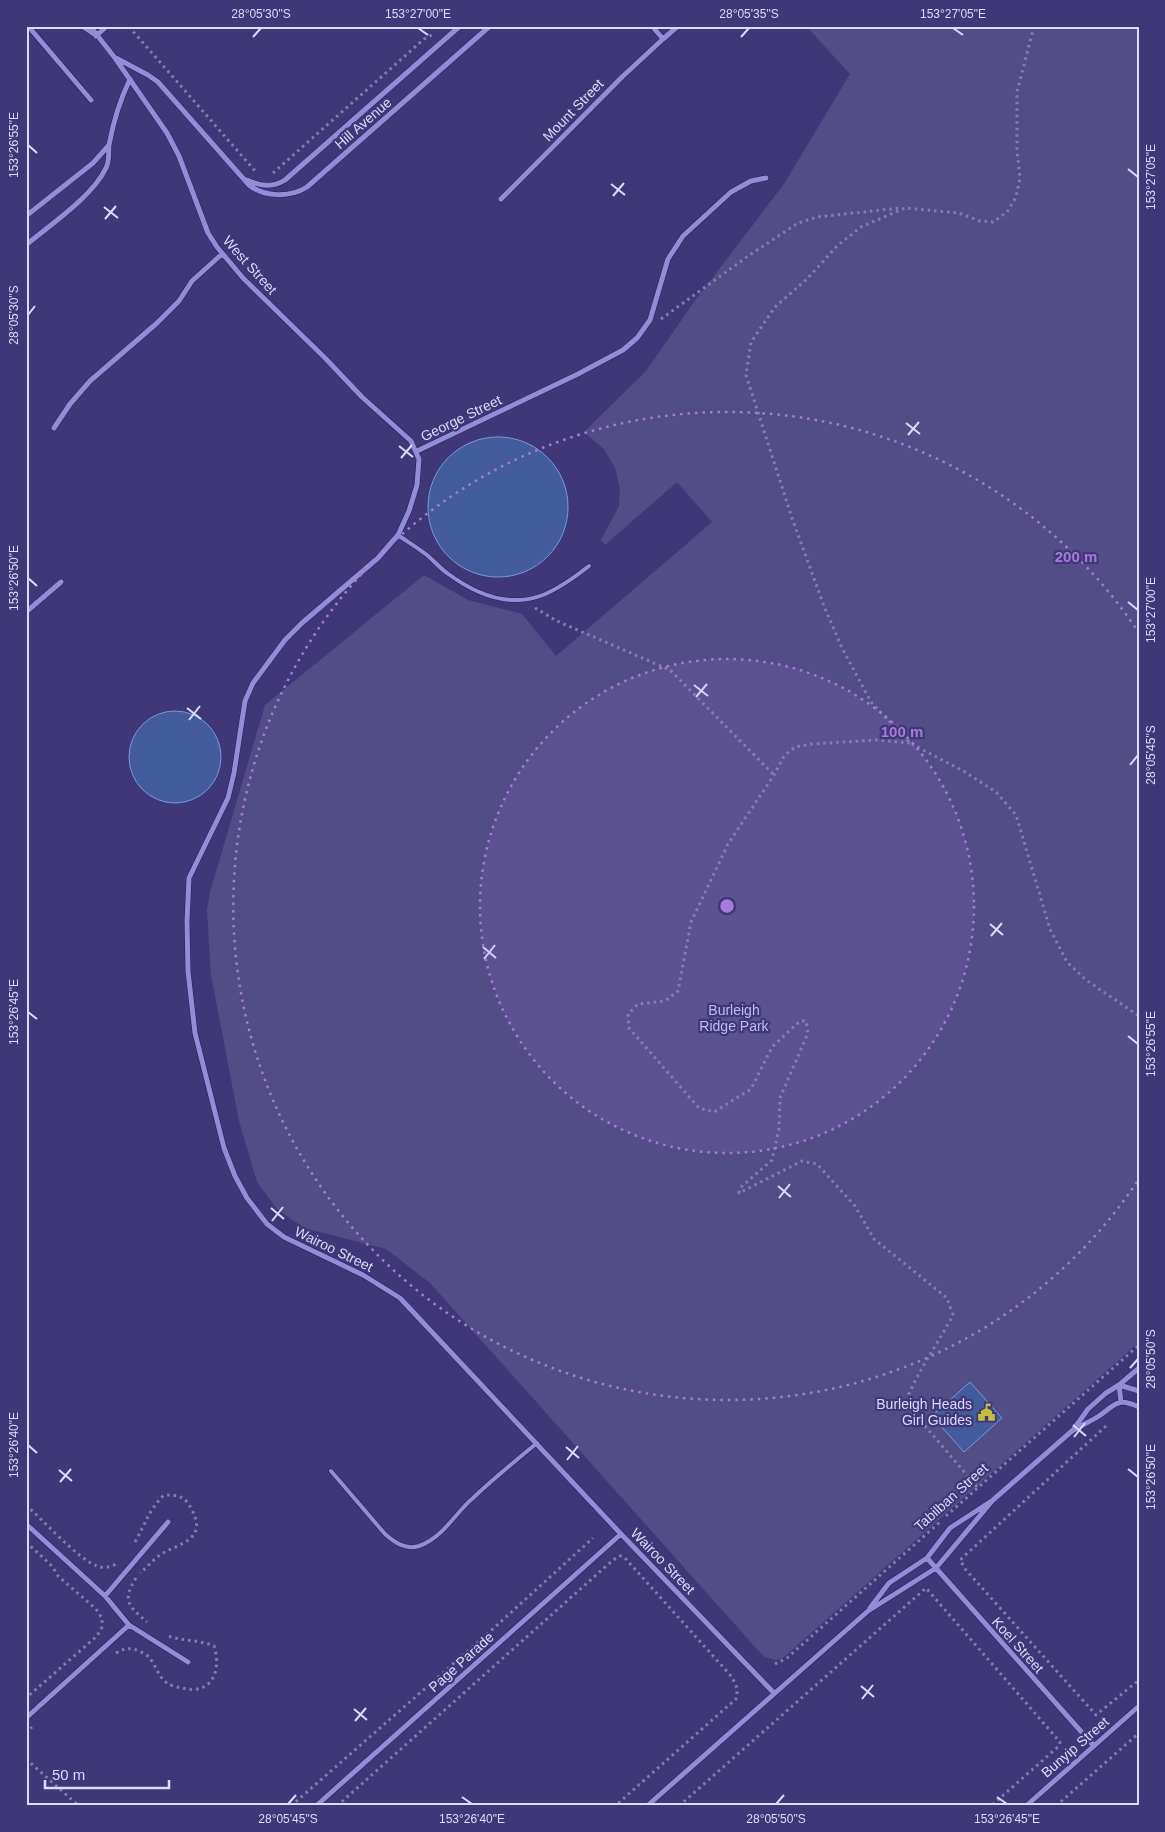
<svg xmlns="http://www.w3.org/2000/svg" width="1165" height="1832" font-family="Helvetica,sans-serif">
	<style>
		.green { fill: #524d87 }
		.building { fill: #425c9c; stroke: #7c99df }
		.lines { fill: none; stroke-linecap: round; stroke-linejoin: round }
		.service-casing { stroke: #281b5b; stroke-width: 5 }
		.minor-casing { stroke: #281b5b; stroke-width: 6 }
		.path { stroke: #837eb1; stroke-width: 3; stroke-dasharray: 2.5 4; stroke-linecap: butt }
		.service { stroke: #928dd7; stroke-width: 4 }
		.minor { stroke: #928dd7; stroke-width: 5 }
		.ticks { fill: none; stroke: #dbdbfa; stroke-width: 2 }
		.ring { fill: none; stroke: #a67bda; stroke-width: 2.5; stroke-dasharray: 2.5 5 }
		.labels { text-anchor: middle; stroke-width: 4.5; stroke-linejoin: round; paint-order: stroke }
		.street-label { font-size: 14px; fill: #dbdbfa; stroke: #403779 }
		.park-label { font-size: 14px; fill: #bebbf9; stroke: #403779 }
		.poi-label { font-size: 14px; fill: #dbdbfa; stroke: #403779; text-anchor: end }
		.centre { fill: #a67bda; stroke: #403779; stroke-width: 2.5 }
		.ring-label { font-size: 15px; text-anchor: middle; font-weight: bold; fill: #a67bda; stroke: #403779; stroke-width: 4.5; stroke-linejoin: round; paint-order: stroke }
		.neatline { fill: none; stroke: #dbdbfa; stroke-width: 2 }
		.ticks-label { font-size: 12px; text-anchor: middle; fill: #dbdbfa }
	</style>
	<rect width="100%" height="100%" fill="#403779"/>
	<path class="green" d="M806 26H1139V1342L783 1658 776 1660 764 1657 430 1283 386 1249 304 1228 277 1209 257 1182 239 1121 211 975 207 910 210 892 265 705 424 575 468 600 522 614 556 656 712 522 677 482 605 545 601 540 619 506 620 490 616 470 604 449 584 432 646 371 694 302 784 184 850 74Z"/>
	<path class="building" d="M428 507a70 70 0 1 1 140 0a70 70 0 1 1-140 0Z
		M129 757a46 46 0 1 1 92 0a46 46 0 1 1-92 0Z
		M970 1382 1002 1418 964 1452 932 1416Z"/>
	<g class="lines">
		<defs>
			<path id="service" d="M398 535C408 542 418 548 427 555 434 561 440 568 447 573 475 594 509 608 543 595 560 588 575 577 589 566
				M331 1471 385 1534C395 1543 406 1550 419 1546 443 1538 455 1513 473 1498 493 1479 515 1461 537 1443"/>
			<path id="minor" d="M28 26 91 100
				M82 26 94 34
				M90 26 115 58 167 133 179 156 208 233 217 247 243 278 325 358 362 397 411 441 419 459 417 485 409 511 398 535 378 558 302 623 285 640 253 683 245 701 234 773 228 798 189 878 187 921 188 971 195 1033 224 1148 235 1176 247 1198 267 1224 284 1237 363 1275 400 1298 621 1534 774 1693
				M96 36 107 26
				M663 39 678 26
				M116 58 148 75 158 82 249 185C264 197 290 198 307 187L490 26
				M247 180C260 186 273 188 285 180L460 26
				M501 199 622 77 663 39 652 26
				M26 216 93 163 109 145
				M26 245C50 225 93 196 106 168 110 160 108 153 109 145 113 123 120 100 130 79
				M54 428 70 404 90 381 157 323 179 301 192 281 222 254
				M417 451 578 374 623 350 637 338 650 320 668 259 683 236 731 192 751 181 766 178
				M26 612 61 582
				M1119 1385 1139 1391
				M1119 1385 1121 1402
				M1074 1430C1082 1425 1091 1421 1099 1416 1116 1404 1117 1397 1139 1407
				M26 1524 105 1596 129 1625 188 1662
				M927 1558 1094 1746
				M105 1596 168 1522
				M870 1608 889 1583 927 1558 950 1528 993 1500 1073 1430 1088 1409 1106 1393 1119 1385 1139 1368
				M26 1718 129 1625
				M316 1806 621 1534
				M647 1806 868 1611 936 1568 993 1500
				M1026 1806 1139 1706"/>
		</defs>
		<use href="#service" class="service-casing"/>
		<use href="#minor" class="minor-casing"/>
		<path class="path" d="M131 26V29L256 172
			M1034 26 1017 92V151L1020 178 1016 197 1007 212 993 222 980 221 959 213 905 208 861 227 837 246 807 279 775 307 751 342 746 375 792 518 824 606 842 648 871 702 910 743 965 772 996 792 1016 815 1050 929 1067 962 1086 980 1139 1016
			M273 173 424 39 432 35
			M661 319 751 254 798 223 817 217 900 208
			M535 608 557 621 670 670 774 775
			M910 743 877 740 812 744 795 747 784 756 774 775 728 844 691 922 678 991 665 1001 638 1004 628 1014 629 1028 699 1108 714 1112 751 1089 772 1047 800 1021H806L808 1033 780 1098 779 1129 772 1160 740 1188 739 1193 802 1161 817 1164 855 1206 874 1239 947 1298 953 1315C938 1343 920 1368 908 1396L913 1412 978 1488
			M1106 1426 960 1560 966 1570 1096 1715 1139 1680
			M26 1505C43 1520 78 1559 97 1566 104 1569 113 1567 118 1562
			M946 1516 1139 1345
			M26 1542 52 1566 58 1576 96 1609 102 1618V1627L97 1636 26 1698
			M135 1542C146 1523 148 1511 164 1495 179 1495 185 1496 192 1510 208 1541 178 1543 160 1555 153 1560 147 1567 140 1573
			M136 1578C122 1600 128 1606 147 1622
			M116 1653C125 1648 131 1647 141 1652 155 1657 156 1676 167 1683 171 1686 177 1687 182 1688 212 1696 222 1670 214 1646 200 1640 183 1641 168 1636
			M775 1664 787 1658 940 1522
			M26 1733 32 1727
			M26 1759 79 1806
			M291 1806 485 1636 593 1538
			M337 1806 613 1560 620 1556 624 1557 732 1677 737 1688V1698L615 1806
			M679 1806 926 1588 1060 1742 1059 1746 991 1806
			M1056 1806 1139 1733"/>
		<use href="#service" class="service"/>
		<use href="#minor" class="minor"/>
	</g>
	<path class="ticks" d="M418 28 428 35M953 28 963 35M253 37 261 28M741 37 749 28M28 145 37 153M1128 169 1138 177M611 184 625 195M613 196 624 183M104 207 118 218M105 219 116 206M28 315 35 306M906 423 920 434M908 435 919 422M399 446 413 457M401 458 412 445M28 578 37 586M1128 602 1138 610M694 685 708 696M696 697 707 684M187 708 201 719M189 720 200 706M1130 765 1138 755M990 924 1003 935M991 936 1002 923M483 947 496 958M484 959 495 945M28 1012 37 1019M1128 1036 1138 1044M778 1186 791 1197M779 1198 790 1184M271 1208 284 1219M272 1221 283 1207M1130 1368 1138 1359M1073 1425 1086 1436M1074 1437 1085 1423M28 1445 37 1453M566 1447 579 1458M567 1460 578 1446M1128 1469 1138 1477M59 1470 72 1481M60 1482 71 1469M861 1686 874 1697M862 1699 873 1685M354 1709 367 1720M355 1721 366 1708M462 1797 472 1804M997 1797 1007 1804M288 1804 296 1795M776 1804 784 1795"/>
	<circle cx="727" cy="906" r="247" fill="#a67bda" fill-opacity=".12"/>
	<g class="ring">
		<circle cx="727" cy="906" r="247"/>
		<path d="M1137 1182A494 494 0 1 1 1137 630"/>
	</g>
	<defs>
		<symbol id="civic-bare" viewBox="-9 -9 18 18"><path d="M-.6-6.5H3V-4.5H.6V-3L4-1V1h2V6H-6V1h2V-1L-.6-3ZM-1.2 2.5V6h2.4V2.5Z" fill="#c4bd3e" stroke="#403779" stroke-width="2.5" paint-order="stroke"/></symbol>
	</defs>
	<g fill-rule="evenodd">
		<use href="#civic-bare" x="974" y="1400" width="25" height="25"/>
	</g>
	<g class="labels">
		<g class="street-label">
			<text transform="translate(573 110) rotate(-46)" y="5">Mount Street</text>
			<text transform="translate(363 123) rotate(-41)" y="5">Hill Avenue</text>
			<text transform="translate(250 265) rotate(48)" y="5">West Street</text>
			<text transform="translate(461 418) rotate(-26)" y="5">George Street</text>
			<text transform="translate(334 1249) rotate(26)" y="5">Wairoo Street</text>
			<text transform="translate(951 1497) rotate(-42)" y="5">Tabilban Street</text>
			<text transform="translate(663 1561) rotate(46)" y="5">Wairoo Street</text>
			<text transform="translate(1018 1645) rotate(48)" y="5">Koel Street</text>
			<text transform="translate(461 1662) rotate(-42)" y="5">Page Parade</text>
			<text transform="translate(1075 1747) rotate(-41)" y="5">Bunyip Street</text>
		</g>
		<g class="park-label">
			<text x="734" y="1015">Burleigh<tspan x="734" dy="16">Ridge Park</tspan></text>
		</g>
		<g class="poi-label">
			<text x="972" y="1409">Burleigh Heads<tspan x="972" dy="16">Girl Guides</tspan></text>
		</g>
	</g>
	<circle cx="727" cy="906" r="8" class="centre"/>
	<g class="ring-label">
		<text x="1076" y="562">200 m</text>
		<text x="902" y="737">100 m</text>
	</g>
	<rect width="1165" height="1832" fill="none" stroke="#403779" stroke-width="55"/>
	<path d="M45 1780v8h124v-8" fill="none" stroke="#dbdbfa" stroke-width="2.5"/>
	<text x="52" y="1780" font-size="15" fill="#dbdbfa" stroke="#403779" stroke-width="4" paint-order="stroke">50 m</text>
	<rect x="28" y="28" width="1110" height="1776" class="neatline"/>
	<g class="ticks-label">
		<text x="261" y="18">28°05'30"S</text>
		<text x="418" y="18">153°27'00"E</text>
		<text x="749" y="18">28°05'35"S</text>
		<text x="953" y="18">153°27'05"E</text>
		<text transform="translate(14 145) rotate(-90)" y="4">153°26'55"E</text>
		<text transform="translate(1151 177) rotate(-90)" y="4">153°27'05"E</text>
		<text transform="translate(14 315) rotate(-90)" y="4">28°05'30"S</text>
		<text transform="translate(14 578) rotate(-90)" y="4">153°26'50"E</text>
		<text transform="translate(1151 610) rotate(-90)" y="4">153°27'00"E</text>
		<text transform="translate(1151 755) rotate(-90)" y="4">28°05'45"S</text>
		<text transform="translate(14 1012) rotate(-90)" y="4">153°26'45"E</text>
		<text transform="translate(1151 1044) rotate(-90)" y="4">153°26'55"E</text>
		<text transform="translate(1151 1359) rotate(-90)" y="4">28°05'50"S</text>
		<text transform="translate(14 1445) rotate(-90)" y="4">153°26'40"E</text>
		<text transform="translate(1151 1477) rotate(-90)" y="4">153°26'50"E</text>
		<text x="288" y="1823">28°05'45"S</text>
		<text x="472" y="1823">153°26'40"E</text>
		<text x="776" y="1823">28°05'50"S</text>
		<text x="1007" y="1823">153°26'45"E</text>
	</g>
</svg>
